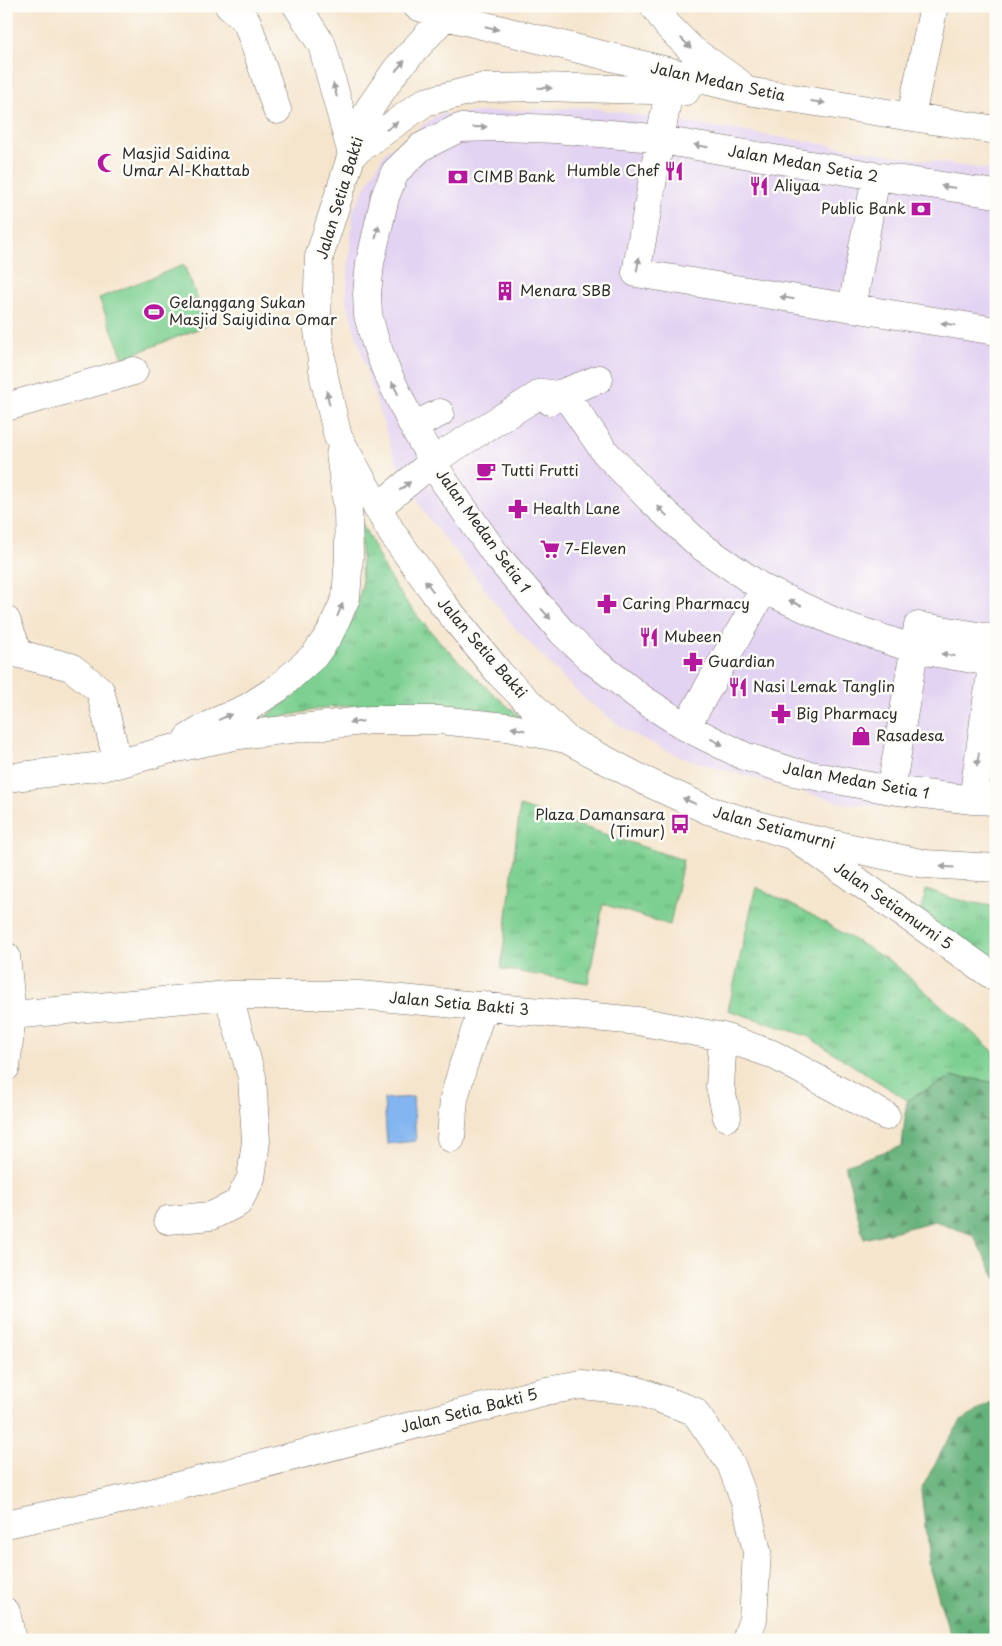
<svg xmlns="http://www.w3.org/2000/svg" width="1002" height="1646" font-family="'Playpen Sans',sans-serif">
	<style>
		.built { fill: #e3d3f2 }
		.grass { fill: url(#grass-tufts); stroke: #547e5e }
		.forest { fill: url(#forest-firs); stroke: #486e53 }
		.garden { fill: #7dd091; stroke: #547e5e }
		.water { fill: #83b6f0; stroke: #57708e }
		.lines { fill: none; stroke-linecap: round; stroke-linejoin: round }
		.minor-casing { stroke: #726c64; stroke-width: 29 }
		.minor { stroke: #fff; stroke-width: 28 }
		.oneway { fill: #a0a0a0 }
		.labels { text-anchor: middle; stroke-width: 5; stroke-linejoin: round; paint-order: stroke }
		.street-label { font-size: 15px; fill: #2b2b2b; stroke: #fdfcf7 }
		.poi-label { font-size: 15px; fill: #2b2b2b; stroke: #fdfcf7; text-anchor: start }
	</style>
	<defs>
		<pattern id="grass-tufts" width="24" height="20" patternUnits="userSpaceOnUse" patternTransform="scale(1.25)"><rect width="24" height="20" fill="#7dd091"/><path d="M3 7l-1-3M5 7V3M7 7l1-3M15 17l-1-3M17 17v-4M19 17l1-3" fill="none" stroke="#67a977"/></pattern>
		<pattern id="forest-firs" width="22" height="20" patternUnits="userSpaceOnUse" patternTransform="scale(1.25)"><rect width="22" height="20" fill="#66b27b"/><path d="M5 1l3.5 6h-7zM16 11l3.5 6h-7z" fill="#549165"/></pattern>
	</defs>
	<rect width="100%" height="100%" fill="#fdfcf7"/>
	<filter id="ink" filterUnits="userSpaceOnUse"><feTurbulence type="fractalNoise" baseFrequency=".02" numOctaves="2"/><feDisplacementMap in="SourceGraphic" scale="10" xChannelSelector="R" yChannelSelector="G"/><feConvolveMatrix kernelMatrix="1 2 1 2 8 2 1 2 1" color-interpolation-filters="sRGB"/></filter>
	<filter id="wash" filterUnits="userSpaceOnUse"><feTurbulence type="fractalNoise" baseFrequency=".0096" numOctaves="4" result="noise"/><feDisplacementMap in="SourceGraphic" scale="20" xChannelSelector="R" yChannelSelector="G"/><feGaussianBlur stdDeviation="1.12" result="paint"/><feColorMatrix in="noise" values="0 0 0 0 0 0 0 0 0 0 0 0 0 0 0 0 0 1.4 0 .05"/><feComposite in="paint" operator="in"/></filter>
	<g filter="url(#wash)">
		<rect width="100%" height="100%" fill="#f5e5cd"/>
		<path class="built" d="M587 107 996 171V816L842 803 680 757 627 731 582 697 513 626 475 576 428 518 395 459 370 382 346 300 353 210 385 152 439 114Z"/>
		<path class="grass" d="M360 519C371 541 382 566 395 586 430 638 476 678 522 719L448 705 383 703 323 708 259 722 299 691 330 657 353 618 362 586Z
			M520 806 683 860 670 925 603 904 588 983 501 969Z
			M756 887 812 915 893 963 992 1050 996 1056V1083L968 1078 951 1077 907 1100 807 1036 728 1010Z
			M926 890 955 899 996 907V969L919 917Z"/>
		<path class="forest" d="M951 1077 968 1078 996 1083V1279L973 1235 935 1221 864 1239 845 1165 902 1146 907 1100Z
			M996 1400V1640H952L930 1570 921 1490 945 1445 961 1421Z"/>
		<path class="garden" d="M184 265 208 325 123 358 99 298Z"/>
		<path class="water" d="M413 1097 416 1141 387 1144 384 1099Z"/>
	</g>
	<g filter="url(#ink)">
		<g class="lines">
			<defs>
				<path id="minor" d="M229 6 247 22 277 110
					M297 6 322 45 352 154
					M417 6 445 16 753 92 996 130
					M454 6 396 70 369 109 352 154 319 257 317 322 324 377 338 437 392 533 443 604 500 674 566 739
					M654 6 668 26 691 49 739 83
					M669 90 636 273 996 331
					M911 116 934 6
					M352 154 425 102 480 88 542 87 686 91
					M996 194 876 176 643 137 556 129 499 127 459 128 421 147 395 172 385 197 370 263 367 294 368 315 375 341 386 370 413 426 444 481 496 555 562 632 591 659 641 698 686 727 744 756 794 772 891 790 973 800 996 801
					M852 308 876 176
					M564 393 605 452 650 499 701 546 764 589 837 623 914 649 996 663
					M550 401 557 395 599 379
					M6 407 134 371
					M413 426 440 413
					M377 508 440 456 542 393 557 395
					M6 620 19 654 71 667 100 690 118 764
					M686 727 764 589
					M188 738 215 722 247 708 278 688 314 656 329 635 346 598 349 557 348 511 340 454
					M6 778 118 764 167 750 239 735 371 720H439L507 727 566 739 645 781 708 810 791 835 925 864 996 868
					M891 790 918 626 996 639
					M973 800 995 645
					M800 841 996 978
					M6 956 12 1015 6 1067
					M12 1015 228 995H359L638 1021 723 1037 772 1054 886 1116
					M723 1037 720 1086 727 1117
					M451 1138 454 1099 463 1066 484 1005
					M168 1220 211 1216 238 1203 251 1178 256 1141 252 1077 228 995
					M6 1524 143 1495 546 1391 582 1385 638 1391 694 1411 731 1464 747 1507 757 1552 753 1619 746 1640
					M6 1612 12 1640"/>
			</defs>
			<use href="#minor" class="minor-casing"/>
			<use href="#minor" class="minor"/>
		</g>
		<defs><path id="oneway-solid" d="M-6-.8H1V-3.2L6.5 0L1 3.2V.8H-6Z" transform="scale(1.25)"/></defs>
		<g class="oneway">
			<use href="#oneway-solid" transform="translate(492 28) rotate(14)"/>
			<use href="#oneway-solid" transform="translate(686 43) rotate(45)"/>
			<use href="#oneway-solid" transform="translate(400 66) rotate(-49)"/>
			<use href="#oneway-solid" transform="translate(545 88) rotate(1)"/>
			<use href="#oneway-solid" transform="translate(335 90) rotate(-105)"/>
			<use href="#oneway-solid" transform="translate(818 102) rotate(8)"/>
			<use href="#oneway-solid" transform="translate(392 126) rotate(-35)"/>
			<use href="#oneway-solid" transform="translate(480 127) rotate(-2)"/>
			<use href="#oneway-solid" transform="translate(701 146) rotate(-170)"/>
			<use href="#oneway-solid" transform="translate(948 187) rotate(-172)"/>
			<use href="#oneway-solid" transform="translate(377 232) rotate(-77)"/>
			<use href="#oneway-solid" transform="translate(638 264) rotate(-80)"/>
			<use href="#oneway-solid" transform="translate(787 298) rotate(-171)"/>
			<use href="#oneway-solid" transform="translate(948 324) rotate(-171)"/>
			<use href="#oneway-solid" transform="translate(395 388) rotate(-116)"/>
			<use href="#oneway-solid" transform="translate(328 398) rotate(-102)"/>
			<use href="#oneway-solid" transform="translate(405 486) rotate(-39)"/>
			<use href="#oneway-solid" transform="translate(662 511) rotate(-137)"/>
			<use href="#oneway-solid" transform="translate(429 586) rotate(-127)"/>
			<use href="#oneway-solid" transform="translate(795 603) rotate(-155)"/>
			<use href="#oneway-solid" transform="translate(340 610) rotate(-67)"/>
			<use href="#oneway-solid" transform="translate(546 614) rotate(48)"/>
			<use href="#oneway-solid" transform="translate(948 655) rotate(-170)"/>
			<use href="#oneway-solid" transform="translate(225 717) rotate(-24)"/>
			<use href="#oneway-solid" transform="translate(356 722) rotate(174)"/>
			<use href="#oneway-solid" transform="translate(518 729) rotate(-169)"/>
			<use href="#oneway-solid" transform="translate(717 742) rotate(27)"/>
			<use href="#oneway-solid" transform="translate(978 759) rotate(98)"/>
			<use href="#oneway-solid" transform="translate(689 801) rotate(-155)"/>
			<use href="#oneway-solid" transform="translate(947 867) rotate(-177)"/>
		</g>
	</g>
	<defs>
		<symbol id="mosque-bare" viewBox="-9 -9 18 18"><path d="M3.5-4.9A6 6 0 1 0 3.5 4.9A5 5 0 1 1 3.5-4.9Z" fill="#b5179e" stroke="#fdfcf7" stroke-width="2.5" paint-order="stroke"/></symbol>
		<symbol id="restaurant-bare" viewBox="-9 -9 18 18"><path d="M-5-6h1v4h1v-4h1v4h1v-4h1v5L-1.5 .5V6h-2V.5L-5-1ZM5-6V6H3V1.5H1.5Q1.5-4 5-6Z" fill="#b5179e" stroke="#fdfcf7" stroke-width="2.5" paint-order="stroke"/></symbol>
		<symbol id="bank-bare" viewBox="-9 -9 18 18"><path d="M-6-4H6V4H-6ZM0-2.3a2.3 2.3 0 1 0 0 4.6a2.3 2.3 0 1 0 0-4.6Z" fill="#b5179e" stroke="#fdfcf7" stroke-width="2.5" paint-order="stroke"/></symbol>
		<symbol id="building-bare" viewBox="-9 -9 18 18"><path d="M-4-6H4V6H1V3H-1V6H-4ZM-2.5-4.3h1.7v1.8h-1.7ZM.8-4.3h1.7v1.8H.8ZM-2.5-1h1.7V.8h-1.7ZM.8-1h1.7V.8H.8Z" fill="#b5179e" stroke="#fdfcf7" stroke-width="2.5" paint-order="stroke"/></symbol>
		<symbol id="stadium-bare" viewBox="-9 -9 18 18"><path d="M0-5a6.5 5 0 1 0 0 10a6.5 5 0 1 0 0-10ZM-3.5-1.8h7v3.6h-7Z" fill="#b5179e" stroke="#fdfcf7" stroke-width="2.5" paint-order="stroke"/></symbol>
		<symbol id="cafe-bare" viewBox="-9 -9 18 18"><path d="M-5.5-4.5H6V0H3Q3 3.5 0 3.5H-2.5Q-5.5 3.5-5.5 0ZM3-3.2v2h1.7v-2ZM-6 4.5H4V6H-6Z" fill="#b5179e" stroke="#fdfcf7" stroke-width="2.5" paint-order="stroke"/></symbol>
		<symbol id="pharmacy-bare" viewBox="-9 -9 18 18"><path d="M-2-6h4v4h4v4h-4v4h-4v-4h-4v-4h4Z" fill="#b5179e" stroke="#fdfcf7" stroke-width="2.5" paint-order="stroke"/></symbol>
		<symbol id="supermarket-bare" viewBox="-9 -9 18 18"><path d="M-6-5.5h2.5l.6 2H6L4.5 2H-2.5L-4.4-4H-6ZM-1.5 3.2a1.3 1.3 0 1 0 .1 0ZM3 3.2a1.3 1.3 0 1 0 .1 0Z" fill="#b5179e" stroke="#fdfcf7" stroke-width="2.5" paint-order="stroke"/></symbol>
		<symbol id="shop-bare" viewBox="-9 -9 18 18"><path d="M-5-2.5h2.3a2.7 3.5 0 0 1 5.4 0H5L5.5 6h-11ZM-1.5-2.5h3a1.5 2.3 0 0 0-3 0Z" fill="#b5179e" stroke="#fdfcf7" stroke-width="2.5" paint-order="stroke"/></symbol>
		<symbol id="bus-bare" viewBox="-9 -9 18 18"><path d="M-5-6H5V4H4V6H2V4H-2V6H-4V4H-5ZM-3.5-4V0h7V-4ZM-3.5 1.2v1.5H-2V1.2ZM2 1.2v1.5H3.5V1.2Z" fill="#b5179e" stroke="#fdfcf7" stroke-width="2.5" paint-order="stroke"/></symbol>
	</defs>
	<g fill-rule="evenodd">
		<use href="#mosque-bare" x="93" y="149" width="28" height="28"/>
		<use href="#restaurant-bare" x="660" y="157" width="28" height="28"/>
		<use href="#bank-bare" x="444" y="163" width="28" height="28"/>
		<use href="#restaurant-bare" x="745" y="172" width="28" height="28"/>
		<use href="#bank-bare" x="907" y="195" width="28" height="28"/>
		<use href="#building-bare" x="491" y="277" width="28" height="28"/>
		<use href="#stadium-bare" x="140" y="298" width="28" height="28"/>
		<use href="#cafe-bare" x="472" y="457" width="28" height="28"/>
		<use href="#pharmacy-bare" x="504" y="495" width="28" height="28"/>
		<use href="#supermarket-bare" x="536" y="535" width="28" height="28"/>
		<use href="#pharmacy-bare" x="593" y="590" width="28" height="28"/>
		<use href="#restaurant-bare" x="635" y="623" width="28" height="28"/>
		<use href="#pharmacy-bare" x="679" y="648" width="28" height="28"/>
		<use href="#restaurant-bare" x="724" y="673" width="28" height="28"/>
		<use href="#pharmacy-bare" x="767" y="700" width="28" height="28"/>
		<use href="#shop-bare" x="847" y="722" width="28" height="28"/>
		<use href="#bus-bare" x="666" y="810" width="28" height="28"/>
	</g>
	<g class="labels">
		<g class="street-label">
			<text transform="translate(718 82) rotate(12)" y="5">Jalan Medan Setia</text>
			<text transform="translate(803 164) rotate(10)" y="5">Jalan Medan Setia 2</text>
			<text transform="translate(340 198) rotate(-73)" y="5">Jalan Setia Bakti</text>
			<text transform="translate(483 531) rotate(54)" y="5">Jalan Medan Setia 1</text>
			<text transform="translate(482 648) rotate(49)" y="5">Jalan Setia Bakti</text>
			<text transform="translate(856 781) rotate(10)" y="5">Jalan Medan Setia 1</text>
			<text transform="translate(774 828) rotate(15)" y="5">Jalan Setiamurni</text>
			<text transform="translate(893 906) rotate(35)" y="5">Jalan Setiamurni 5</text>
			<text transform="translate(459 1004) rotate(5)" y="5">Jalan Setia Bakti 3</text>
			<text transform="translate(469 1411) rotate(-14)" y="5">Jalan Setia Bakti 5</text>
		</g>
		<g class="poi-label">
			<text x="122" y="159">Masjid Saidina<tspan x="122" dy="17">Umar Al-Khattab</tspan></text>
			<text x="659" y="176" text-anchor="end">Humble Chef</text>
			<text x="473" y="182">CIMB Bank</text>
			<text x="774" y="191">Aliyaa</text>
			<text x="906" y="214" text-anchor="end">Public Bank</text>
			<text x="520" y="296">Menara SBB</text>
			<text x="169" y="308">Gelanggang Sukan<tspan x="169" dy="17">Masjid Saiyidina Omar</tspan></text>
			<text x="501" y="476">Tutti Frutti</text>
			<text x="533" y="514">Health Lane</text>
			<text x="565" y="554">7-Eleven</text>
			<text x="622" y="609">Caring Pharmacy</text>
			<text x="664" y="642">Mubeen</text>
			<text x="708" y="667">Guardian</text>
			<text x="753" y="692">Nasi Lemak Tanglin</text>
			<text x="796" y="719">Big Pharmacy</text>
			<text x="876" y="741">Rasadesa</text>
			<text x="665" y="820" text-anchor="end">Plaza Damansara<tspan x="665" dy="17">(Timur)</tspan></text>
		</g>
	</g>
	<rect width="1002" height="1646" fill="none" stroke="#fdfcf7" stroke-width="25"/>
</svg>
